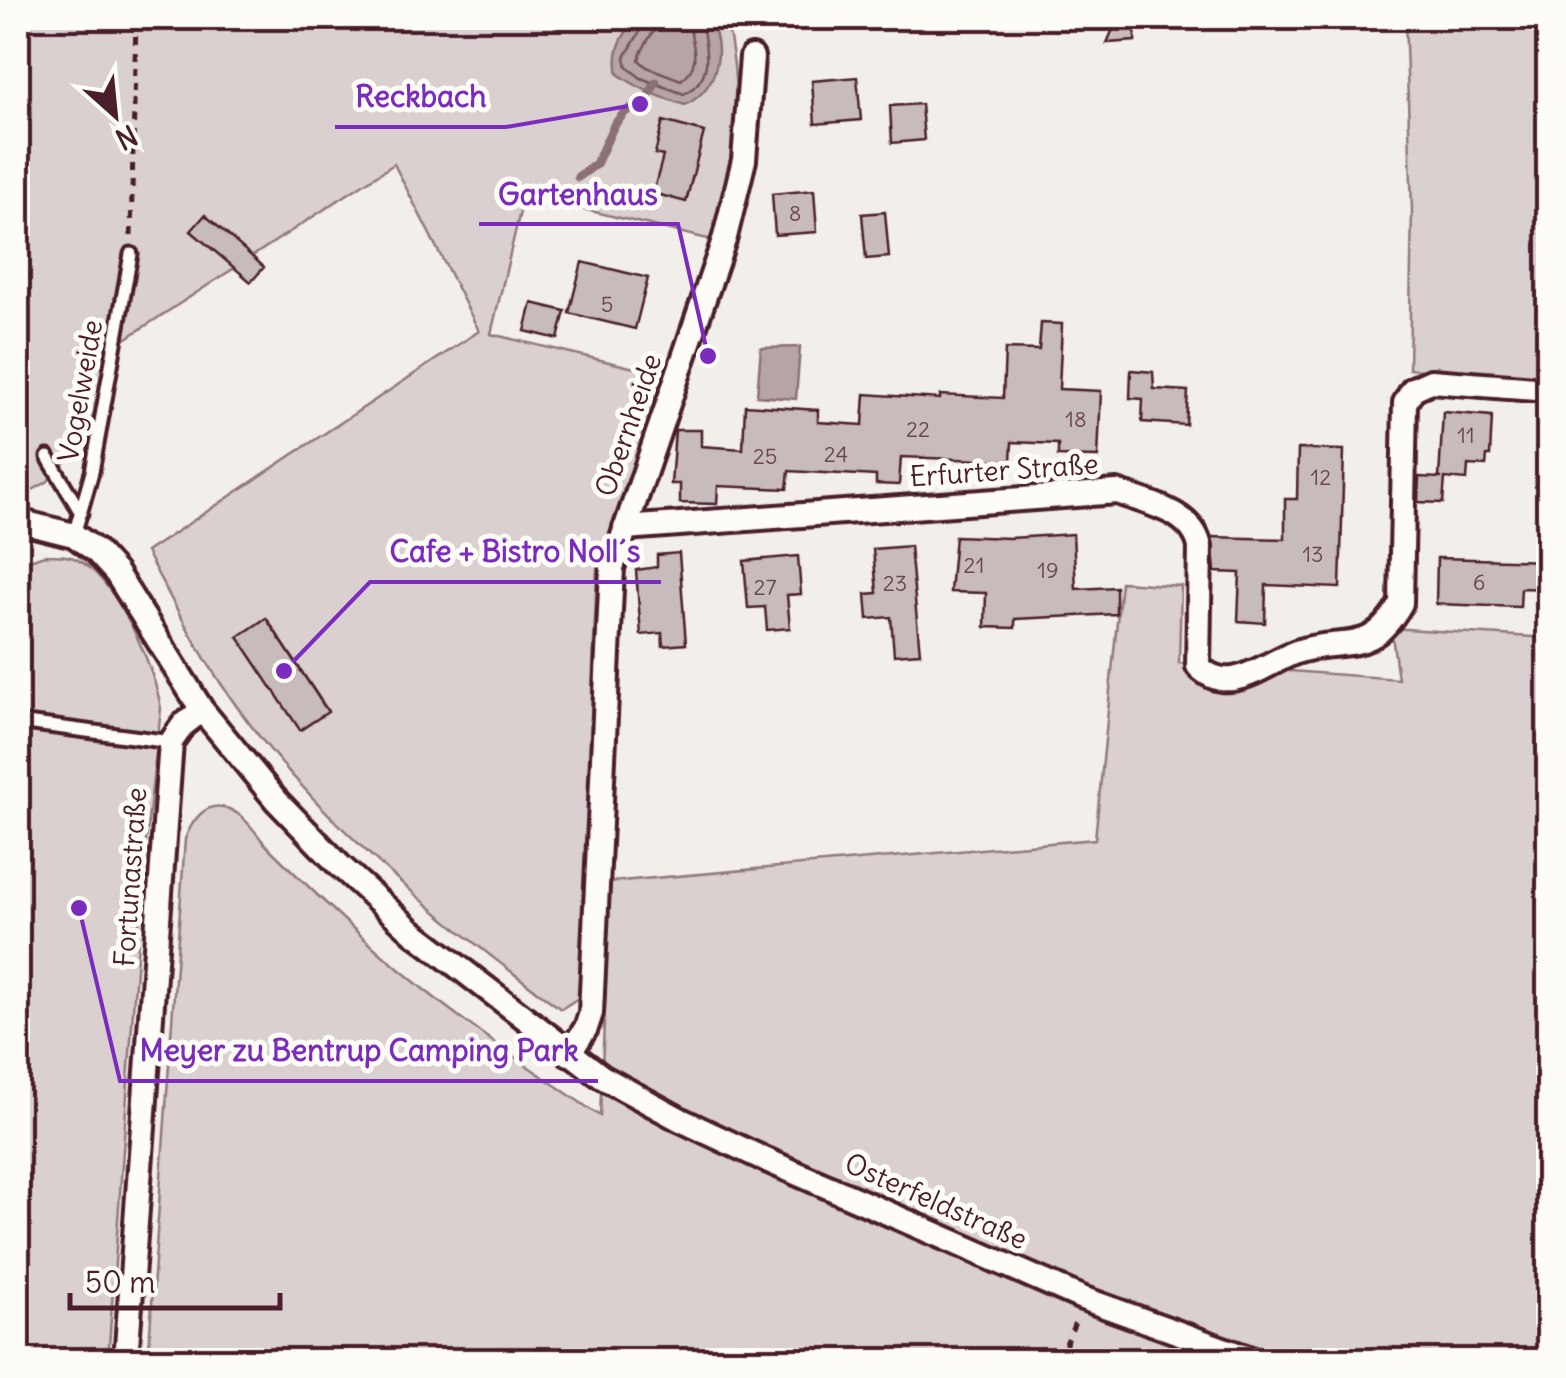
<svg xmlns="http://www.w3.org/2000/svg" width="1566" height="1378" font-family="Delius,sans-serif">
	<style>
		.green { fill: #d9d0cf; stroke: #92787d; stroke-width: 2.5; fill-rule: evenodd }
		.water { fill: #b7a5a6; stroke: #8b6f75; stroke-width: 2.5 }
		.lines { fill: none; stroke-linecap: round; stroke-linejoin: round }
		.shore { stroke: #76555c; stroke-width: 2.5 }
		.stream { stroke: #8b6f75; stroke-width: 9 }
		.building { fill: #c8bbbb; stroke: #4a1f2b; stroke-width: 2.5 }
		.service-casing { stroke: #4a1f2b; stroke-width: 19 }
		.minor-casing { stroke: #4a1f2b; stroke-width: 30 }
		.path { stroke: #4a1f2b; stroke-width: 5; stroke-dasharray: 8 8; stroke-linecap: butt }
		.service { stroke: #fdfcf7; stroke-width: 11 }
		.minor { stroke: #fdfcf7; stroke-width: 22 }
		.labels { text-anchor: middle; stroke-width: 10; stroke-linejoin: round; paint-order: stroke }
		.number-label { font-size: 22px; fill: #6a464f }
		.street-label { font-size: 28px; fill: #4a1f2b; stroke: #fdfcf7 }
		.leader { fill: none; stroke: #7b2cbf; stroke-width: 4 }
		.callout-dot { fill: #7b2cbf; stroke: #fdfcf7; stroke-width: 4 }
		.callout-label { font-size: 30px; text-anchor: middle; font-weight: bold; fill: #7b2cbf; stroke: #fdfcf7; stroke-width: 10; stroke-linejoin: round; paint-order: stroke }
	</style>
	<rect width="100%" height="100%" fill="#f2efeb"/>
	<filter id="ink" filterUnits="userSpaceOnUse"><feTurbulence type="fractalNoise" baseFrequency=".01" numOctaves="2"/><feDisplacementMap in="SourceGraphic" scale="20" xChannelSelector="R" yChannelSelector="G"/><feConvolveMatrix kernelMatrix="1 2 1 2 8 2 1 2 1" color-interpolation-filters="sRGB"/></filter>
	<g filter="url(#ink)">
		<path class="green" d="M18 18H726C736 62 739 112 733 157 729 185 719 213 712 240L524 195 491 334 664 375 597 568 580 997 561 1009C431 913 295 804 209 665 186 628 166 589 146 552L479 331 394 164 110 349 88 436 47 482 18 498ZM267 619 328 711 301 730 239 638Z
			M1405 18H1548V378L1409 369 1412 209Z
			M44 555C55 556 67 554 76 559 116 577 155 668 161 709L144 858 108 1360H18V564Z
			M1121 582 1181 586 1179 663 1398 679 1391 628 1548 638V1360H148L185 839C192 821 206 799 229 809 246 816 255 833 267 846 303 882 340 917 378 951 447 1012 524 1064 600 1116L610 882 1095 839Z"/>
		<path class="water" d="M638 18H708C727 48 718 89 685 105 660 97 639 89 618 74 613 51 622 34 638 18Z
			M800 347 796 399 757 396 761 348Z"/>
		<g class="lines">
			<path class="shore" d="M644 18V25L625 57 627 67 641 78 684 94C717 76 705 47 701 18
				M657 18C656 34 642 44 639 60L647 67 681 80C705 64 690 40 688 18"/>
			<path class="stream" d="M578 177 596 164 614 125 625 112 647 99 656 82"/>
		</g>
		<path class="building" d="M1112 18H1136L1135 41 1107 43 1113 29Z
			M857 77 861 120 815 124 812 81Z
			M921 104 924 140 892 143 890 106Z
			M663 121 704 132 686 202 653 193 663 156 655 154Z
			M814 190 817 232 775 235 772 194Z
			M885 212 889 257 866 259 862 214Z
			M205 215 264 267 251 282 191 231Z
			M582 262 648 278 635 329 569 313Z
			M532 303 565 311 558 339 525 331Z
			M1041 323 1062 324 1059 389 1101 391 1098 457 1058 456V444L1012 442 1011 461 901 457 899 485 876 484V476L789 471 787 489 718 486 717 504 680 503V484H671L675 430H701V446L743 449 745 405 818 410V422L863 425 865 394 940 399V395L1003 398 1005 349 1039 350Z
			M1131 370 1153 372 1154 389 1188 391 1186 425 1142 422 1143 399 1130 398Z
			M1443 412 1492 416 1490 456H1487L1486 466 1468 465 1467 480 1445 478 1443 503 1418 502 1419 477 1442 478H1439Z
			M1298 449 1344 450 1340 588 1266 585 1265 623 1238 621 1240 573 1215 572 1212 537 1285 539V499H1297Z
			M1073 534 1076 589 1116 587V614L1015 619V628L985 627 986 593 950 592 955 536 1010 538Z
			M910 546 920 653 894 655 891 617 868 619 866 594 877 593 873 549Z
			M679 553 686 644 663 646 662 633 641 635 636 570 657 567V555Z
			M798 556 801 594 787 595 790 628 767 630 765 607 748 608 744 561Z
			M1437 558 1548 561V589L1521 588 1520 607 1436 604Z
			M266 618 328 712 300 730 238 637Z"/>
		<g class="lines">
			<defs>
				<path id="service" d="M48 457 81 513
					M74 535 92 472 131 254
					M18 722 171 742"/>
				<path id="minor" d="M18 521 74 535 96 551 116 573 202 710 276 800 339 865 413 932 602 1077 681 1120 764 1159 1082 1298 1254 1360
					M625 528 1117 492C1147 503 1193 511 1200 547L1198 666C1229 698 1263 664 1296 652 1344 635 1369 660 1401 603L1405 403 1413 389 1431 381 1548 390
					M569 1054 586 1028 591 1013 612 568 725 237 744 160 752 57
					M126 1360 171 742 183 725 202 710"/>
			</defs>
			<use href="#service" class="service-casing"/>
			<use href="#minor" class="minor-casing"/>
			<path class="path" d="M131 236 136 18
				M1059 1360 1076 1320"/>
			<use href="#service" class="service"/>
			<use href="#minor" class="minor"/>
		</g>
	</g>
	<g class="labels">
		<g class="number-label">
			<text x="795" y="221">8</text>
			<text x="607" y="312">5</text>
			<text x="1076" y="427">18</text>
			<text x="918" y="437">22</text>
			<text x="1466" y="443">11</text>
			<text x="836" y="462">24</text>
			<text x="765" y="464">25</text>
			<text x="1321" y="485">12</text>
			<text x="1313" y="562">13</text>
			<text x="974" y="573">21</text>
			<text x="1048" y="578">19</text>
			<text x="1479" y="590">6</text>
			<text x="895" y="591">23</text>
			<text x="765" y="595">27</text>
		</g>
		<g class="street-label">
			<text transform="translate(80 391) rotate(-80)" y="10">Vogelweide</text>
			<text transform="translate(628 425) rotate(-71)" y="10">Obernheide</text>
			<text transform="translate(1004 470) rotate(-4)" y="10">Erfurter Straße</text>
			<text transform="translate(130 877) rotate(-86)" y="10">Fortunastraße</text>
			<text transform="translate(936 1201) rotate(24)" y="10">Osterfeldstraße</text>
		</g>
	</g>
	<path class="leader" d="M640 104L506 127H335M708 356L678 224H479M284 671L370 582H661M79 908L120 1081H598"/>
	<g class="callout-dot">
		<circle cx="640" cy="104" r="10"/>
		<circle cx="708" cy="356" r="10"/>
		<circle cx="284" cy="671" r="10"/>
		<circle cx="79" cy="908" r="10"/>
	</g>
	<g class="callout-label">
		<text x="421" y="107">Reckbach</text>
		<text x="578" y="205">Gartenhaus</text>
		<text x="515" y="562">Cafe + Bistro Noll´s</text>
		<text x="359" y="1061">Meyer zu Bentrup Camping Park</text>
	</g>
	<rect width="1566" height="1378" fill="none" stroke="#fdfcf7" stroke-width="60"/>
	<rect x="30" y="30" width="1506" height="1318" fill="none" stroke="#4a1f2b" stroke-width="4" filter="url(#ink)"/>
	<g transform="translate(115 115) rotate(153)" stroke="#fdfcf7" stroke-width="8" paint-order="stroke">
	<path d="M0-8L18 38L0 25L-18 38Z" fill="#4a1f2b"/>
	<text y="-15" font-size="28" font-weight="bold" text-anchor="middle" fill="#4a1f2b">N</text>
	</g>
	<path d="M70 1293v15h210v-15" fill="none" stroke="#4a1f2b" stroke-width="5"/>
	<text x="85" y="1293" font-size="30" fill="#4a1f2b" stroke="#fdfcf7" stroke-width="8" paint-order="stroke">50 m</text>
</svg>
